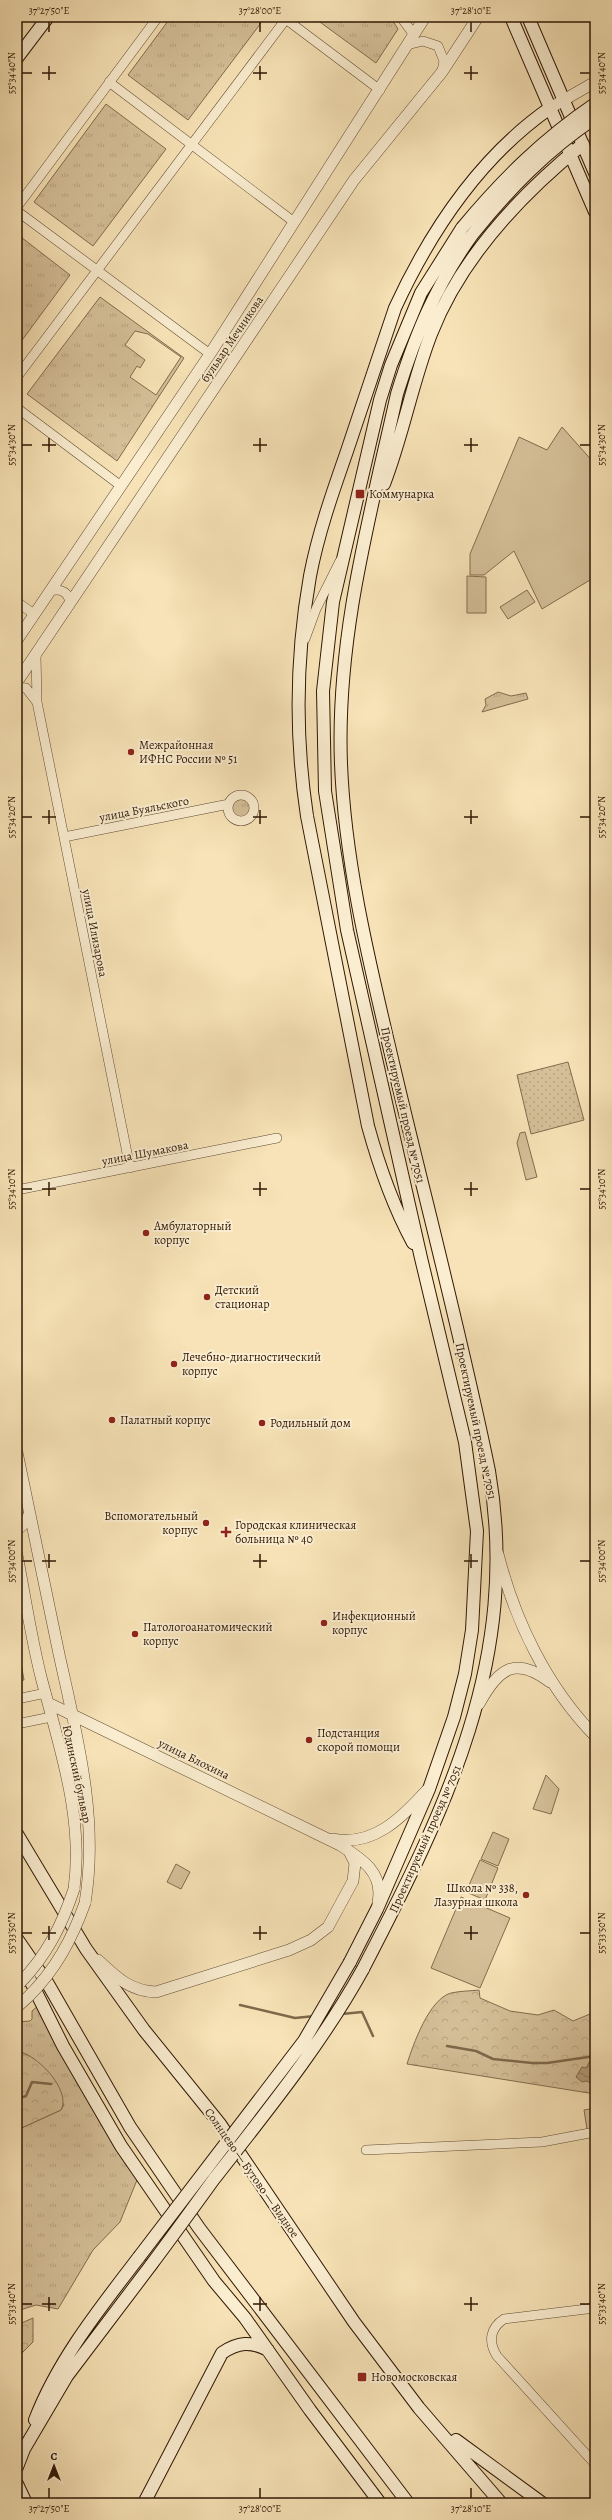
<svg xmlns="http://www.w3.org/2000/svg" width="612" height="2520" font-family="Alegreya,serif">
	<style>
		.grass { fill: url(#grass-tufts); stroke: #826c4e; fill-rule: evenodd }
		.forest { fill: url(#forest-crowns); stroke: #826c4e }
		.park { fill: #d5c099; stroke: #826c4e }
		.garden { fill: url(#garden-dots); stroke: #826c4e }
		.water { fill: url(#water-waves); stroke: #7e684b }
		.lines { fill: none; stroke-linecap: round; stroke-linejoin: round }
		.stream { stroke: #7e684b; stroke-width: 2.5 }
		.minor-casing { stroke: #614a31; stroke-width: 10 }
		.tertiary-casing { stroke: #614a31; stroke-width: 12 }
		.secondary-casing { stroke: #2f1704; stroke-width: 14 }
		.minor { stroke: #faedd0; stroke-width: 9 }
		.tertiary { stroke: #faedd0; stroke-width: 11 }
		.secondary { stroke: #faedd0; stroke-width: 12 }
		.tertiary-bridge-casing { stroke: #614a31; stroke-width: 12; stroke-linecap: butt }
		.secondary-bridge-casing { stroke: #2f1704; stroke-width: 14; stroke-linecap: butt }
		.tertiary-bridge { stroke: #faedd0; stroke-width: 11 }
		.secondary-bridge { stroke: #faedd0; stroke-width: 12 }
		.ticks { fill: none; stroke: #2f1704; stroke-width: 1.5 }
		.poi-dot { fill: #8f2418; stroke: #faedd0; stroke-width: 1.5 }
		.labels { text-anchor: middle; stroke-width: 4; stroke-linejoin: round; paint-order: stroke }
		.street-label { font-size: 12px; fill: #2f1704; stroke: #faedd0 }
		.poi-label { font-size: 12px; fill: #2f1704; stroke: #faedd0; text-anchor: start }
		.neatline { fill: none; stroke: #2f1704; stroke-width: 1.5 }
		.ticks-label { font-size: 10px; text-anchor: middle; fill: #2f1704 }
	</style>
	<defs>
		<pattern id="grass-tufts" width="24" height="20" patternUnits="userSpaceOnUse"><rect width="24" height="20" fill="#d5c099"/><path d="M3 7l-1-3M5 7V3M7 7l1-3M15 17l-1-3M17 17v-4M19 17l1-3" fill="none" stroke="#b7a482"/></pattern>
		<pattern id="forest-crowns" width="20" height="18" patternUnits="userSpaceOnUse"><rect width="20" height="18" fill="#d5c099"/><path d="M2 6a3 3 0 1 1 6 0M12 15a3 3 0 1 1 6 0" fill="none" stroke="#b7a482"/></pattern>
		<pattern id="garden-dots" width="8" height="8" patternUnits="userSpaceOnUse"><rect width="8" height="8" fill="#d5c099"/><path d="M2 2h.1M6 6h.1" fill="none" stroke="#b7a482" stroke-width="1.8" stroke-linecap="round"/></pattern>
		<pattern id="water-waves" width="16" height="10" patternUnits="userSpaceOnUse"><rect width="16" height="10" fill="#b39e7a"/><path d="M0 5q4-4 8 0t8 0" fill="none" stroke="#928062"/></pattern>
	</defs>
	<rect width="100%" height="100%" fill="#f7e3b7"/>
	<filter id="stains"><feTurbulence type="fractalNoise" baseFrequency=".005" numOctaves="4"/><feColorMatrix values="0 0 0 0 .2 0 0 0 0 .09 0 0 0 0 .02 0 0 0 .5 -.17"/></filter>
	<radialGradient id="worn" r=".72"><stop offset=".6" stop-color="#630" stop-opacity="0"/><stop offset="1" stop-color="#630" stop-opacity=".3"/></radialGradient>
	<path class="grass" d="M171 17H252L261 23 188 120 128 75Z
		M313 17H390L398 29 376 63Z
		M106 104 166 149 93 246 34 202Z
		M17 234 70 275 17 347Z
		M100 297 184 358 117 461 27 394ZM135 331 148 334 181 357 156 395 130 377 137 366 140 368 145 360 125 345Z
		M498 692 511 696 526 693 528 699 482 712 486 705 485 699Z
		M232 808a9 9 0 1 1 18 0a9 9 0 1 1-18 0Z
		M17 1641 24 1680 17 1681Z
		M39 2005 137 2180 120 2222 93 2250 58 2309 36 2305 17 2311V2130L61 2110 64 2105C54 2089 39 2052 17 2052V2022L30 2021 32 2019V2011Z"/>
	<path class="forest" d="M479 1990 480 1998 510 2011 538 2015 554 2010 573 2021 595 2012V2094L407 2064C413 2045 429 1999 451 1993 460 1991 470 1991 479 1990Z
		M17 2052C35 2052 72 2090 61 2110L17 2130Z
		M33 2318V2342L17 2358V2325Z"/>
	<path class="park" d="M562 427 595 464V577L542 609 514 551 484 575H470V554L519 437 547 450Z
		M467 576 486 577V613H467Z
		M527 590 535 602 508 619 500 607Z
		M525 1132 537 1177 526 1180 517 1143 520 1133Z
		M546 1775 559 1789 551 1814 533 1809Z
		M493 1832 509 1839 498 1866 481 1859Z
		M480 1860 498 1868 485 1900 466 1892Z
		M176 1864 190 1872 181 1889 167 1882Z
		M461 1897 510 1918 480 1988 431 1968Z
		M595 2108V2127L587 2129 584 2110Z"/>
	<path class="garden" d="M568 1062 584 1120 531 1134 517 1075Z"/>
	<path class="water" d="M590 2061 595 2062V2084L586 2081 582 2082 576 2077 582 2067 586 2068Z"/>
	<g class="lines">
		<path class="stream" d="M240 2005 295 2018 315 2016
			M342 2014 362 2012 373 2036
			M447 2046 476 2051 493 2059 532 2063H547L595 2056
			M17 2099 26 2096 32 2082 51 2084"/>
		<defs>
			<path id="minor" d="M283 17 380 90
				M401 17 414 35
				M407 45 423 41 438 46 444 61 442 71
				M109 82 294 222
				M17 207 158 17
				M17 211 210 354
				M17 377 286 19
				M17 408 121 486
				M50 591C61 588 69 592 70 604
				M17 602 34 614
				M305 639 316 609 340 561
				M36 655 37 702 130 1168
				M17 687 26 688 36 701
				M228 808a13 13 0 1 1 26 0a13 13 0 1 1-26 0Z
				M64 837 229 804
				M17 1190 277 1138
				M17 1531 23 1526 29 1512
				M17 1699 46 1693
				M17 1724 51 1717
				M366 2150 542 2142 595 2132
				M595 2308 504 2319C490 2328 488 2342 497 2356L595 2464"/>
			<path id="tertiary" d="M550 108 595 82
				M17 640 210 354 425 17
				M17 682 354 180 442 72 478 17
				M17 1452C31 1519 45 1587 59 1654 77 1736 99 1819 85 1903
				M498 1554C515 1621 547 1687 595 1736
				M17 1555C25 1596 31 1637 41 1677 59 1746 84 1817 74 1889
				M48 1703 340 1845C362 1859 384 1873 378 1902
				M479 1704C498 1669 515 1655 550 1682
				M332 1839C374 1847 401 1818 427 1790
				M98 1960C116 1977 130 1991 156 1992L289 1950 311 1940 328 1927 353 1881 355 1863 349 1851
				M17 2007 29 1996"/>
			<path id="secondary" d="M511 17 595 212
				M528 17 595 173
				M17 58 48 17
				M384 484C403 435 412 383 431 334 461 257 520 195 583 144
				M413 1243C393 1206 379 1166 368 1126L307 816C295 737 296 655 310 576 318 534 332 494 346 454 362 405 379 357 395 308 430 232 480 157 550 108
				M17 1834 86 1949 144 2030 220 2124 354 2322 419 2408 501 2503
				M17 1939 48 1984 130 2127 199 2228 408 2503
				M17 1954 63 2046 121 2146 214 2281 245 2318 310 2410 380 2503
				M350 1962 377 1909 429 1789 454 1717 465 1674 472 1630 477 1531 465 1442 421 1258 347 930 325 791 323 691 333 602 380 400 391 365 421 293 462 228
				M363 1969C446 1809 521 1657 489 1471 461 1334 425 1199 393 1063 370 965 345 865 341 764 336 638 370 516 397 394 416 333 435 287 472 235
				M35 2420C58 2360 100 2308 139 2257
				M456 2440 542 2503
				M17 2467 24 2449 67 2376 151 2265
				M17 2484 26 2503
				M144 2503 222 2353C238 2342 251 2341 268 2350"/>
		</defs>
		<use href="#minor" class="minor-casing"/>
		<use href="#tertiary" class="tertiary-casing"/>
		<use href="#secondary" class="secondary-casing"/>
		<use href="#minor" class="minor"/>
		<use href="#tertiary" class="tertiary"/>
		<use href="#secondary" class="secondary"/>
		<defs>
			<path id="tertiary-bridge" d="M20 1983C47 1955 62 1925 74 1889
				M29 1996C56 1969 72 1939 85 1903"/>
			<path id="secondary-bridge" d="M462 228C502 180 543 139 595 104
				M472 235C509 189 547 150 595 118
				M139 2257 304 2041 350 1962
				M151 2265C172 2237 193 2208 214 2179 267 2111 321 2045 363 1969"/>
		</defs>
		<use href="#tertiary-bridge" class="tertiary-bridge-casing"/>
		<use href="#secondary-bridge" class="secondary-bridge-casing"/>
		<use href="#tertiary-bridge" class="tertiary-bridge"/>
		<use href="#secondary-bridge" class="secondary-bridge"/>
	</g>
	<path class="ticks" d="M49 22V32M260 22V32M471 22V32M49 66V80M260 66V80M471 66V80M22 73H32M42 73H56M253 73H267M464 73H478M580 73H590M49 438V452M260 438V452M471 438V452M22 445H32M42 445H56M253 445H267M464 445H478M580 445H590M49 810V824M260 810V824M471 810V824M22 817H32M42 817H56M253 817H267M464 817H478M580 817H590M49 1182V1196M260 1182V1196M471 1182V1196M22 1189H32M42 1189H56M253 1189H267M464 1189H478M580 1189H590M49 1554V1568M260 1554V1568M471 1554V1568M22 1561H32M42 1561H56M253 1561H267M464 1561H478M580 1561H590M49 1926V1940M260 1926V1940M471 1926V1940M22 1933H32M42 1933H56M253 1933H267M464 1933H478M580 1933H590M49 2297V2311M260 2297V2311M471 2297V2311M22 2304H32M42 2304H56M253 2304H267M464 2304H478M580 2304H590M49 2488V2498M260 2488V2498M471 2488V2498"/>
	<g class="poi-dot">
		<rect x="355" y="489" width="10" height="10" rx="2"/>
		<circle cx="131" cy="752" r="4"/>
		<circle cx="146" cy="1233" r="4"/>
		<circle cx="207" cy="1297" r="4"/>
		<circle cx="174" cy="1364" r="4"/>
		<circle cx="112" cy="1420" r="4"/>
		<circle cx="262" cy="1423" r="4"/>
		<circle cx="206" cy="1523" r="4"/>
		<path d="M224 1526h4v4h4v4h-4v4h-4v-4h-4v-4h4z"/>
		<circle cx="324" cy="1623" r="4"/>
		<circle cx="135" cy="1634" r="4"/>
		<circle cx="309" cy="1740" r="4"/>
		<circle cx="526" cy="1895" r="4"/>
		<rect x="357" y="2372" width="10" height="10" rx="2"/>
	</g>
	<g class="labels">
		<g class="street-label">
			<text transform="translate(232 339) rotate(-56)" y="4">бульвар Мечникова</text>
			<text transform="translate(144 809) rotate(-11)" y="4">улица Буяльского</text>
			<text transform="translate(95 933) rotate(79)" y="4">улица Илизарова</text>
			<text transform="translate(403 1105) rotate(77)" y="4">Проектируемый проезд № 7051</text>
			<text transform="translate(145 1153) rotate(-11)" y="4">улица Шумакова</text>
			<text transform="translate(476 1421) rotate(78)" y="4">Проектируемый проезд № 7051</text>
			<text transform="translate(194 1759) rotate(26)" y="4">улица Блохина</text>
			<text transform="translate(77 1774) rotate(78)" y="4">Юдинский бульвар</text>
			<text transform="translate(425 1839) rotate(-66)" y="4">Проектируемый проезд № 7051</text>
			<text transform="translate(252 2173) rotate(55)" y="4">Солнцево — Бутово — Видное</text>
		</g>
		<g class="poi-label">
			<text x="369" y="498">Коммунарка</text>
			<text x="139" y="749">Межрайонная<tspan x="139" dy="14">ИФНС России № 51</tspan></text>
			<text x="154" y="1230">Амбулаторный<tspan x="154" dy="14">корпус</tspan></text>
			<text x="215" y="1294">Детский<tspan x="215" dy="14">стационар</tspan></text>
			<text x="182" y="1361">Лечебно-диагностический<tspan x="182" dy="14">корпус</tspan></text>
			<text x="120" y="1424">Палатный корпус</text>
			<text x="270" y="1427">Родильный дом</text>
			<text x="198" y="1520" text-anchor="end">Вспомогательный<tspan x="198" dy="14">корпус</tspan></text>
			<text x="235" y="1529">Городская клиническая<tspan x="235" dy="14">больница № 40</tspan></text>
			<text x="332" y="1620">Инфекционный<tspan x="332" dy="14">корпус</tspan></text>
			<text x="143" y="1631">Патологоанатомический<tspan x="143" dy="14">корпус</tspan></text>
			<text x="317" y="1737">Подстанция<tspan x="317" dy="14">скорой помощи</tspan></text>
			<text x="518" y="1892" text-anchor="end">Школа № 338,<tspan x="518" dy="14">Лазурная школа</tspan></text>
			<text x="371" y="2381">Новомосковская</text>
		</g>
	</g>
	<rect width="612" height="2520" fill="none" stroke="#f7e3b7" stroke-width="44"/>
	<g transform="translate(54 2466)" stroke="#faedd0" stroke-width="3" paint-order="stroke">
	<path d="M0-3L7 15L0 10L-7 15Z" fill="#2f1704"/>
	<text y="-6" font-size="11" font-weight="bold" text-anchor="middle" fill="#2f1704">С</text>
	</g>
	<rect x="22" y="22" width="568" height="2476" class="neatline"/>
	<g class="ticks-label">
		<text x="49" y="14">37°27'50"E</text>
		<text x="260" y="14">37°28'00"E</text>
		<text x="471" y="14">37°28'10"E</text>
		<text transform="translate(11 73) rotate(-90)" y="4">55°34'40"N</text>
		<text transform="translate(601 73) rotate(-90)" y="4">55°34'40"N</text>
		<text transform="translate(11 445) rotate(-90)" y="4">55°34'30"N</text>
		<text transform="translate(601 445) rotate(-90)" y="4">55°34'30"N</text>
		<text transform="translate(11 817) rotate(-90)" y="4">55°34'20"N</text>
		<text transform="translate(601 817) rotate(-90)" y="4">55°34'20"N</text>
		<text transform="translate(11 1189) rotate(-90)" y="4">55°34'10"N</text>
		<text transform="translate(601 1189) rotate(-90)" y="4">55°34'10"N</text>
		<text transform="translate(11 1561) rotate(-90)" y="4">55°34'00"N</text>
		<text transform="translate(601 1561) rotate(-90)" y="4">55°34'00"N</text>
		<text transform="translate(11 1933) rotate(-90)" y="4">55°33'50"N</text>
		<text transform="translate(601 1933) rotate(-90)" y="4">55°33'50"N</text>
		<text transform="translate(11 2304) rotate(-90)" y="4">55°33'40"N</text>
		<text transform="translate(601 2304) rotate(-90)" y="4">55°33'40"N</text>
		<text x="49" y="2512">37°27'50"E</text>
		<text x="260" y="2512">37°28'00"E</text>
		<text x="471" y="2512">37°28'10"E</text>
	</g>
	<rect width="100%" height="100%" filter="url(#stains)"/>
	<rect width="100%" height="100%" fill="url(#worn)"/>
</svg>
